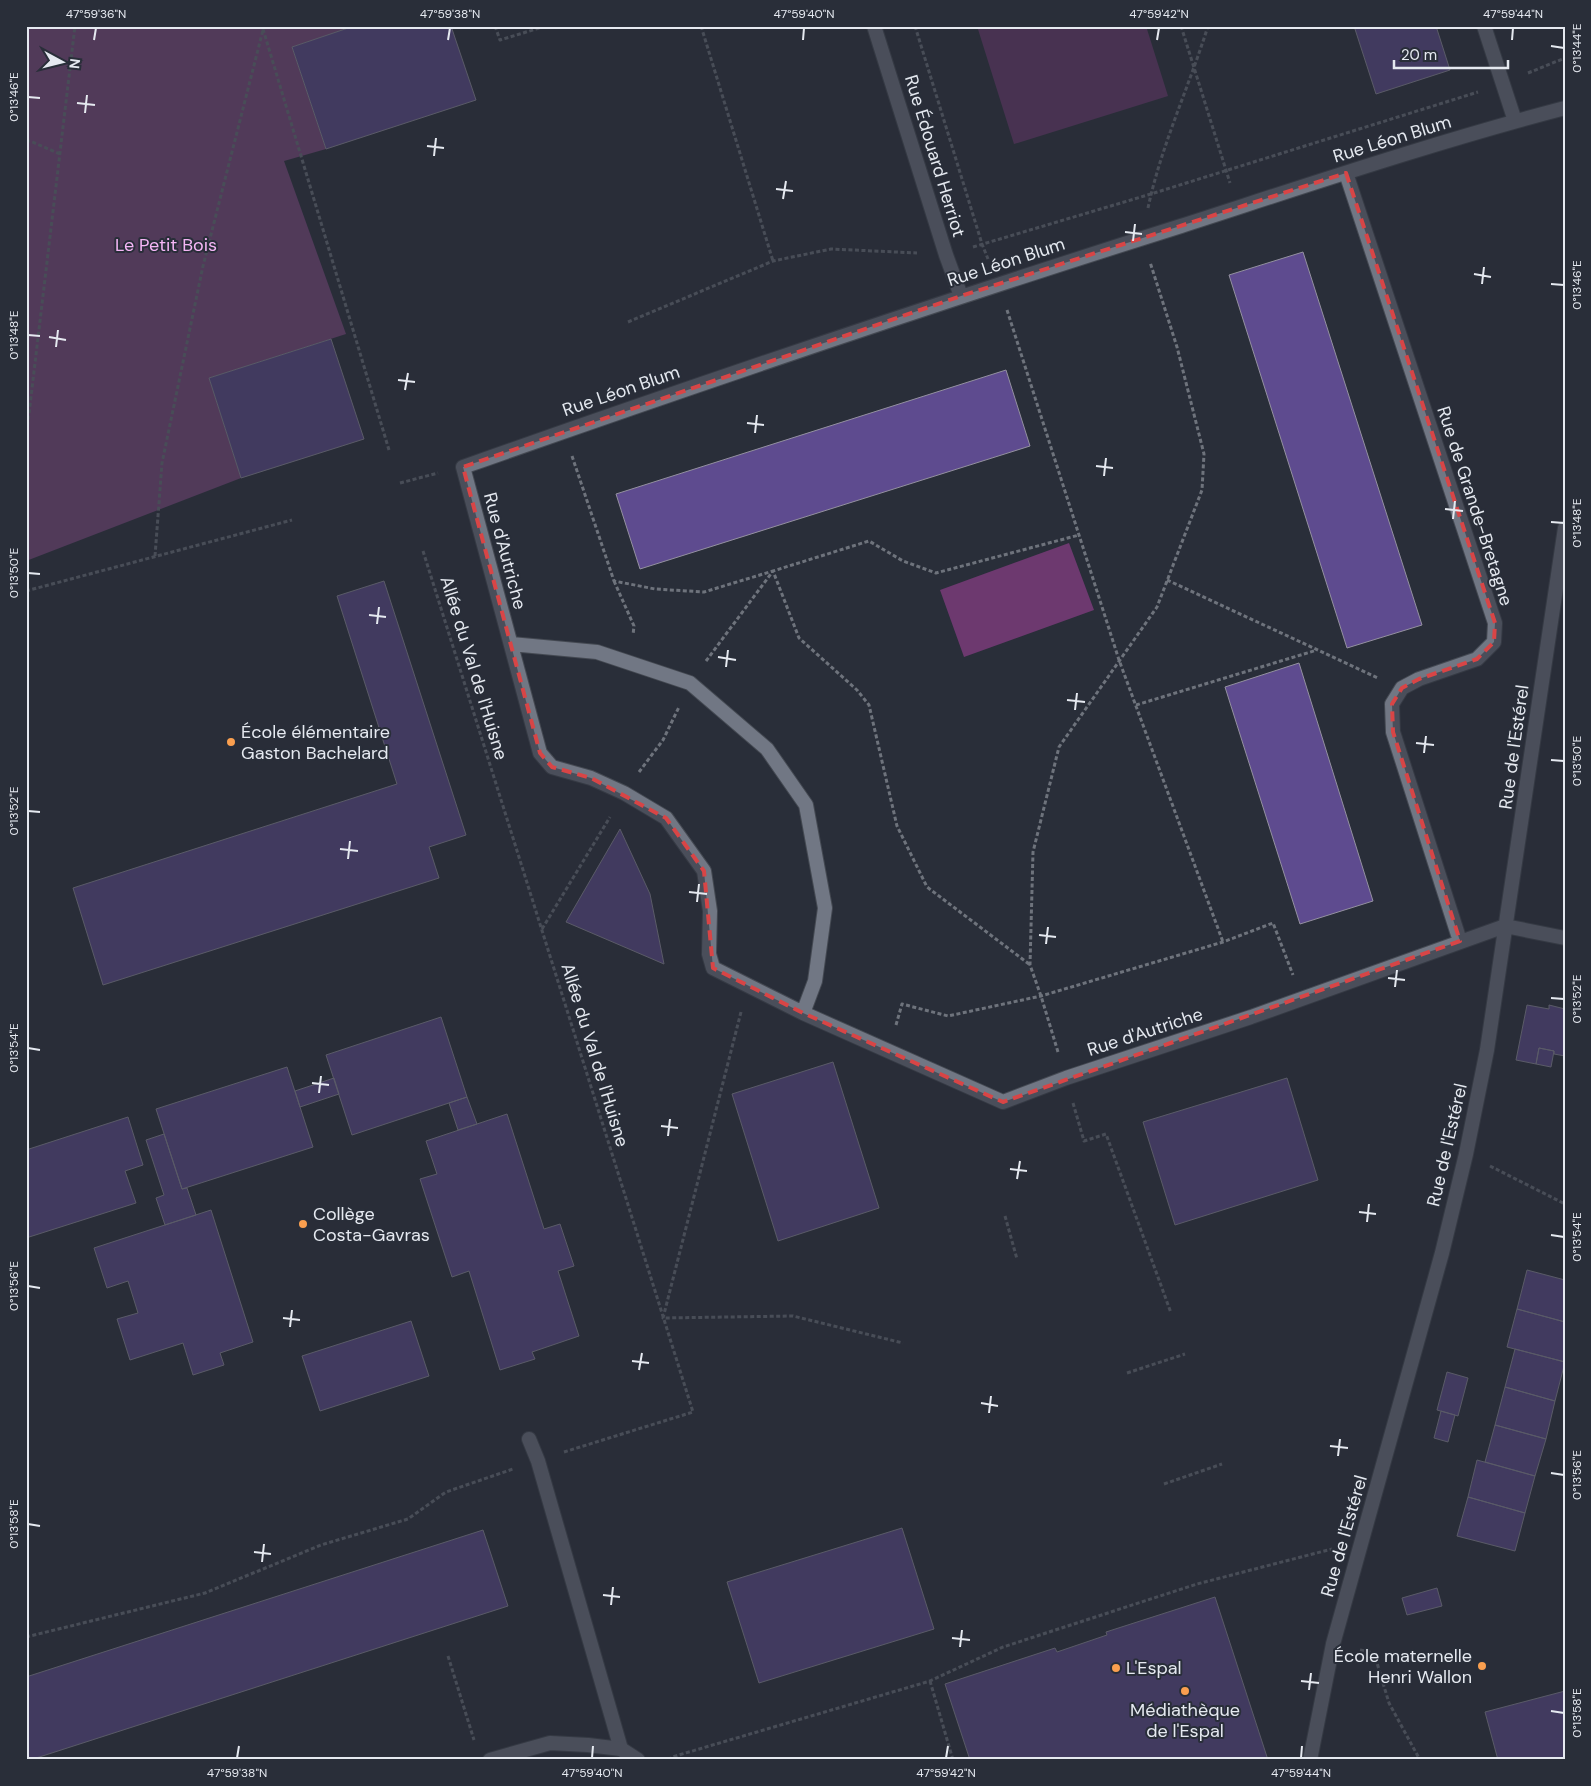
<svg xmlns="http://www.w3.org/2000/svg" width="1591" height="1786" font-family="'DM Sans',sans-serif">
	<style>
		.green { fill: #6d396f }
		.forest { fill: #804982 }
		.building { fill: #5e4b8f; stroke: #9491a0 }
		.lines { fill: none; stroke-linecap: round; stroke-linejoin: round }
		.service-casing { stroke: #444952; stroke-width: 16 }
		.minor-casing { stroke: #444952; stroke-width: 16 }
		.path { stroke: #6e737c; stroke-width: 3; stroke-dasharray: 4 2.5; stroke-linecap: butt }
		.service { stroke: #717784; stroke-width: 14 }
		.minor { stroke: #717784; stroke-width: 14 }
		.marked { fill: none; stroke: #d84546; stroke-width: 4; stroke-dasharray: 10 6; stroke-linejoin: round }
		.ticks { fill: none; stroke: #e5e9f0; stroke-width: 2 }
		.poi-dot { fill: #fa9f4f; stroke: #292e39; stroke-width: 2 }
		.labels { text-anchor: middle; stroke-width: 4; stroke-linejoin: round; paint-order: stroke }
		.street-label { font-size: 18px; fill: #e5e9f0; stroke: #292e39 }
		.park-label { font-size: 18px; fill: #f5b6f6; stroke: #292e39 }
		.poi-label { font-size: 18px; fill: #e5e9f0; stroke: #292e39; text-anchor: start }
		.neatline { fill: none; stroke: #e5e9f0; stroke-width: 2 }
		.ticks-label { font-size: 12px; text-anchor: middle; fill: #e5e9f0 }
	</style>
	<rect width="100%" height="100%" fill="#292e39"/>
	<path class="green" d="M977 26H1146L1168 96 1014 144Z
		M1069 543 1094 610 964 657 940 590Z"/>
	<path class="forest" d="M26 26H354L292 47 326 149 284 161 346 334 209 378 241 478 26 561Z"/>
	<path class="building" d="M354 26H451L476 100 326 149 292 47Z
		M1354 26H1436L1450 70 1376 94Z
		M1303 252 1422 625 1347 648 1229 275Z
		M331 339 364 439 241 478 209 378Z
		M1006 370 1030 446 640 569 616 494Z
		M384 581 466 835 429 847 439 878 103 985 73 888 397 784 337 596Z
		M1299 663 1373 901 1300 924 1225 687Z
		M620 829 650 894 664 964 566 922Z
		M1527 1005 1549 1009V1005L1565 1009V1056L1554 1054V1051L1539 1048 1536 1064 1516 1060Z
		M441 1017 467 1097 352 1135 326 1055Z
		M1539 1048 1554 1051 1551 1067 1536 1064Z
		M833 1062 879 1208 778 1241 732 1094Z
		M287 1067 313 1147 182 1189 156 1109Z
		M334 1078 339 1094 300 1107 295 1091Z
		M1287 1078 1318 1180 1175 1225 1143 1122Z
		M467 1097 477 1124 458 1130 449 1103Z
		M507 1114 544 1229 560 1224 574 1266 558 1271 579 1336 532 1352 535 1359 500 1370 469 1271 452 1277 420 1179 437 1174 426 1141Z
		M128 1117 143 1165 125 1171 136 1203 26 1238V1150Z
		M164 1134 182 1189 187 1188 196 1215 165 1225 156 1198 164 1195 146 1140Z
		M211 1210 253 1342 220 1353 224 1365 193 1375 183 1343 130 1360 117 1319 138 1313 128 1281 107 1288 94 1248Z
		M1527 1270 1565 1280V1322L1517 1309Z
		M1517 1309 1565 1322V1362L1507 1347Z
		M411 1321 429 1376 320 1411 302 1356Z
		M1515 1349 1565 1362 1555 1401 1505 1387Z
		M1447 1372 1468 1378 1458 1416 1437 1410Z
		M1505 1387 1555 1401 1546 1439 1495 1425Z
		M1441 1411 1455 1415 1448 1442 1434 1438Z
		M1495 1425 1546 1439 1535 1476 1485 1462Z
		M1477 1460 1535 1476 1525 1513 1468 1497Z
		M1468 1497 1525 1513 1515 1551 1457 1536Z
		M902 1528 934 1629 759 1683 727 1582Z
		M483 1530 508 1606 30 1760H26V1677Z
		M1437 1588 1442 1606 1407 1615 1402 1598Z
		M1215 1597 1268 1760H970L945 1684 1055 1648 1057 1652 1107 1635 1106 1632Z
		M1565 1691V1760H1498L1485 1712Z"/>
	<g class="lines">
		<defs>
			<path id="service" d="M529 1439 538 1461 621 1749"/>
			<path id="minor" d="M874 26 946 255 961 296
				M1484 26 1515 121
				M1346 173 1495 623 1494 642 1477 659 1419 679 1402 688 1392 704 1393 732 1460 941
				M511 644 597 652 690 683 767 749 806 805 825 908 815 981 803 1013
				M1505 926 1251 1017 1066 1078 1003 1102 803 1013 713 968 709 954 710 911 704 871 666 818 624 793 591 778 552 767 540 753 463 467C701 383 940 302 1181 226 1308 185 1435 142 1565 108
				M1505 926 1565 938
				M490 1760 550 1743 588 1745 621 1749 638 1760
				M1310 1760 1333 1644 1442 1253 1466 1154 1487 1050 1565 528"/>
		</defs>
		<use href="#service" class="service-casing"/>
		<use href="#minor" class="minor-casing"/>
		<path class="path" d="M495 26 500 40 546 26
			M701 26 773 261
			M915 26 982 244 988 259
			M1181 26 1230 183
			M263 29 389 450
			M1528 73 1565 58
			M26 141H30L60 154
			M1148 208C1161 146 1189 87 1208 26
			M973 247 1151 194 1478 92
			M1007 310 1119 660 1223 942
			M628 322 773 261 831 249 917 253
			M26 439 75 26
			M572 456 614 581 655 589 704 592 773 571 799 638 857 690 869 705 897 826 927 887 1029 964
			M400 483 438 473
			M423 551 693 1412 564 1452
			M155 556 162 463 203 266 264 26
			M1167 580 1378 678
			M614 581 634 626 633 635
			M26 591 292 520
			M706 661 773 571 869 541 903 561 936 573 1079 535
			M1136 705 1317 650
			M639 772 663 740 679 707
			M542 929 610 817
			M741 1012 663 1318 793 1316 903 1343
			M896 1025 902 1004 948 1016 1041 996 1223 942 1273 923 1293 975
			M1058 1052 1041 996 1030 965 1033 852 1059 747 1157 607 1202 490 1204 454 1177 347 1150 262
			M1073 1103 1084 1141 1106 1134 1171 1313
			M1490 1166 1565 1204
			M1005 1216 1017 1259
			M1127 1373 1185 1354
			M1164 1484 1222 1464
			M26 1637 205 1593 321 1545 408 1519 446 1492 513 1469
			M1360 1650 1374 1653 1389 1703 1420 1760
			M448 1656 474 1740
			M930 1681 953 1760
			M668 1760 672 1757 930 1681 1003 1647 1197 1584 1332 1549"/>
		<use href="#service" class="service"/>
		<use href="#minor" class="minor"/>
	</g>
	<path d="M0 0H1591V1786H0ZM1346 173 1495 623 1494 642 1477 659 1419 679 1402 688 1392 704 1393 732 1460 941 1003 1102 803 1013 713 968 704 871 666 818 591 778 552 767 540 753 463 467 961 296Z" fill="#292e39" fill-opacity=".55" fill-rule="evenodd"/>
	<path class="marked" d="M1346 173 1495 623 1494 642 1477 659 1419 679 1402 688 1392 704 1393 732 1460 941 1003 1102 803 1013 713 968 704 871 666 818 591 778 552 767 540 753 463 467 961 296Z"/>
	<path class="ticks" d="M94 40 96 28M448 40 450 28M803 40 804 28M1157 40 1159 28M1512 40 1513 28M1551 46 1564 48M28 97 40 98M77 103 95 105M85 113 87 95M427 146 444 148M434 156 436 138M776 189 793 191M783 199 786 181M1125 232 1142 234M1133 241 1135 224M1474 274 1491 277M1482 284 1484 267M1551 284 1564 285M28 335 40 336M49 337 66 340M56 347 58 330M398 380 415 382M405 390 408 373M747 423 764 425M755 433 757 415M1096 466 1113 468M1104 476 1106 458M1445 509 1463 511M1453 519 1455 501M1551 522 1564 523M28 573 40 574M369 615 386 617M377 624 379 607M718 657 736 660M726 667 728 650M1067 700 1085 702M1075 710 1077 693M1416 743 1434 745M1424 753 1426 736M1551 760 1564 761M28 811 40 812M340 849 358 851M348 859 350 841M689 892 707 894M697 902 699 884M1039 935 1056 937M1046 944 1048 927M1388 978 1405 980M1395 987 1397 970M1551 998 1564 999M28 1048 40 1050M312 1083 329 1085M319 1093 321 1076M661 1126 678 1128M668 1136 670 1119M1010 1169 1027 1171M1017 1179 1020 1161M1359 1212 1376 1214M1367 1222 1369 1204M1551 1235 1564 1237M28 1286 40 1288M283 1318 300 1320M290 1327 292 1310M632 1361 649 1363M639 1370 642 1353M981 1403 998 1406M989 1413 991 1396M1330 1446 1348 1448M1338 1456 1340 1439M1551 1473 1564 1475M28 1524 40 1526M254 1552 271 1554M262 1562 264 1544M603 1595 620 1597M611 1605 613 1587M952 1638 970 1640M960 1647 962 1630M1301 1681 1319 1683M1309 1690 1311 1673M1551 1711 1564 1713M237 1758 239 1746M592 1758 593 1746M946 1758 948 1746M1301 1758 1302 1746"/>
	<g class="poi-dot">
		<circle cx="231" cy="742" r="5"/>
		<circle cx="303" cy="1224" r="5"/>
		<circle cx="1482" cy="1666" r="5"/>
		<circle cx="1116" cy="1668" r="5"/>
		<circle cx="1185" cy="1691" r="5"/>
	</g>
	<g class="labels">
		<g class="street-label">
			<text transform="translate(1392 139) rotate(-17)" y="6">Rue Léon Blum</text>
			<text transform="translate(935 156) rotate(73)" y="6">Rue Édouard Herriot</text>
			<text transform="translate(1006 262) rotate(-18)" y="6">Rue Léon Blum</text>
			<text transform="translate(621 391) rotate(-19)" y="6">Rue Léon Blum</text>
			<text transform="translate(1475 506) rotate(72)" y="6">Rue de Grande-Bretagne</text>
			<text transform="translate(505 551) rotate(75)" y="6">Rue d'Autriche</text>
			<text transform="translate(474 668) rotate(73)" y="6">Allée du Val de l'Huisne</text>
			<text transform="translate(1514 747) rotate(-82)" y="6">Rue de l'Estérel</text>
			<text transform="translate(1145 1032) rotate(-18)" y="6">Rue d'Autriche</text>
			<text transform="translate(595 1055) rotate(73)" y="6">Allée du Val de l'Huisne</text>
			<text transform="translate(1447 1145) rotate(-77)" y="6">Rue de l'Estérel</text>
			<text transform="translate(1344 1536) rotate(-74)" y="6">Rue de l'Estérel</text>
		</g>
		<g class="park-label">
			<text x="166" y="251">Le Petit Bois</text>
		</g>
		<g class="poi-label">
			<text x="241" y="738">École élémentaire<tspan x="241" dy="21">Gaston Bachelard</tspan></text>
			<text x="313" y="1220">Collège<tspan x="313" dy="21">Costa-Gavras</tspan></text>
			<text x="1472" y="1662" text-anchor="end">École maternelle<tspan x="1472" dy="21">Henri Wallon</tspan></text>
			<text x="1126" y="1674">L'Espal</text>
			<text x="1185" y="1716" text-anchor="middle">Médiathèque<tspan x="1185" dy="21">de l'Espal</tspan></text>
		</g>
	</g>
	<rect width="1591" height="1786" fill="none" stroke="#292e39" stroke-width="55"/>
	<g transform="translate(62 62) rotate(97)" stroke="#292e39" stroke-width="4" paint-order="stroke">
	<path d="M0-4L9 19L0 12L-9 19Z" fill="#e5e9f0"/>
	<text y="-8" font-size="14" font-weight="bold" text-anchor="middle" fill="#e5e9f0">N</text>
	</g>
	<path d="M1394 60v8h114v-8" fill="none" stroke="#e5e9f0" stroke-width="2.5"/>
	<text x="1401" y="60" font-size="15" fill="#e5e9f0" stroke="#292e39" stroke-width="4" paint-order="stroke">20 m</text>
	<rect x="28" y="28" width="1536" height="1730" class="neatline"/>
	<g class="ticks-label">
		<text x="96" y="18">47°59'36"N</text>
		<text x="450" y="18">47°59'38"N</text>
		<text x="804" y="18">47°59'40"N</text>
		<text x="1159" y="18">47°59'42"N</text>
		<text x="1513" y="18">47°59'44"N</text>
		<text transform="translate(1577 48) rotate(-90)" y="4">0°13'44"E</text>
		<text transform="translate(14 97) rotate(-90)" y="4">0°13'46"E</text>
		<text transform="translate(1577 285) rotate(-90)" y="4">0°13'46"E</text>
		<text transform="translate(14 335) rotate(-90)" y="4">0°13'48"E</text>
		<text transform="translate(1577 523) rotate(-90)" y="4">0°13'48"E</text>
		<text transform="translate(14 573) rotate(-90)" y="4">0°13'50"E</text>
		<text transform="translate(1577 761) rotate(-90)" y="4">0°13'50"E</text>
		<text transform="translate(14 811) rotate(-90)" y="4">0°13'52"E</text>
		<text transform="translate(1577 999) rotate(-90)" y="4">0°13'52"E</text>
		<text transform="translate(14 1048) rotate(-90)" y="4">0°13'54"E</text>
		<text transform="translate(1577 1237) rotate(-90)" y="4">0°13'54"E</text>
		<text transform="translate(14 1286) rotate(-90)" y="4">0°13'56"E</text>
		<text transform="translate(1577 1475) rotate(-90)" y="4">0°13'56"E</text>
		<text transform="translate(14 1524) rotate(-90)" y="4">0°13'58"E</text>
		<text transform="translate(1577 1713) rotate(-90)" y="4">0°13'58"E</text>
		<text x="237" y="1777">47°59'38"N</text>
		<text x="592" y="1777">47°59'40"N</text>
		<text x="946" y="1777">47°59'42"N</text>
		<text x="1301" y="1777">47°59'44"N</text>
	</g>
</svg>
